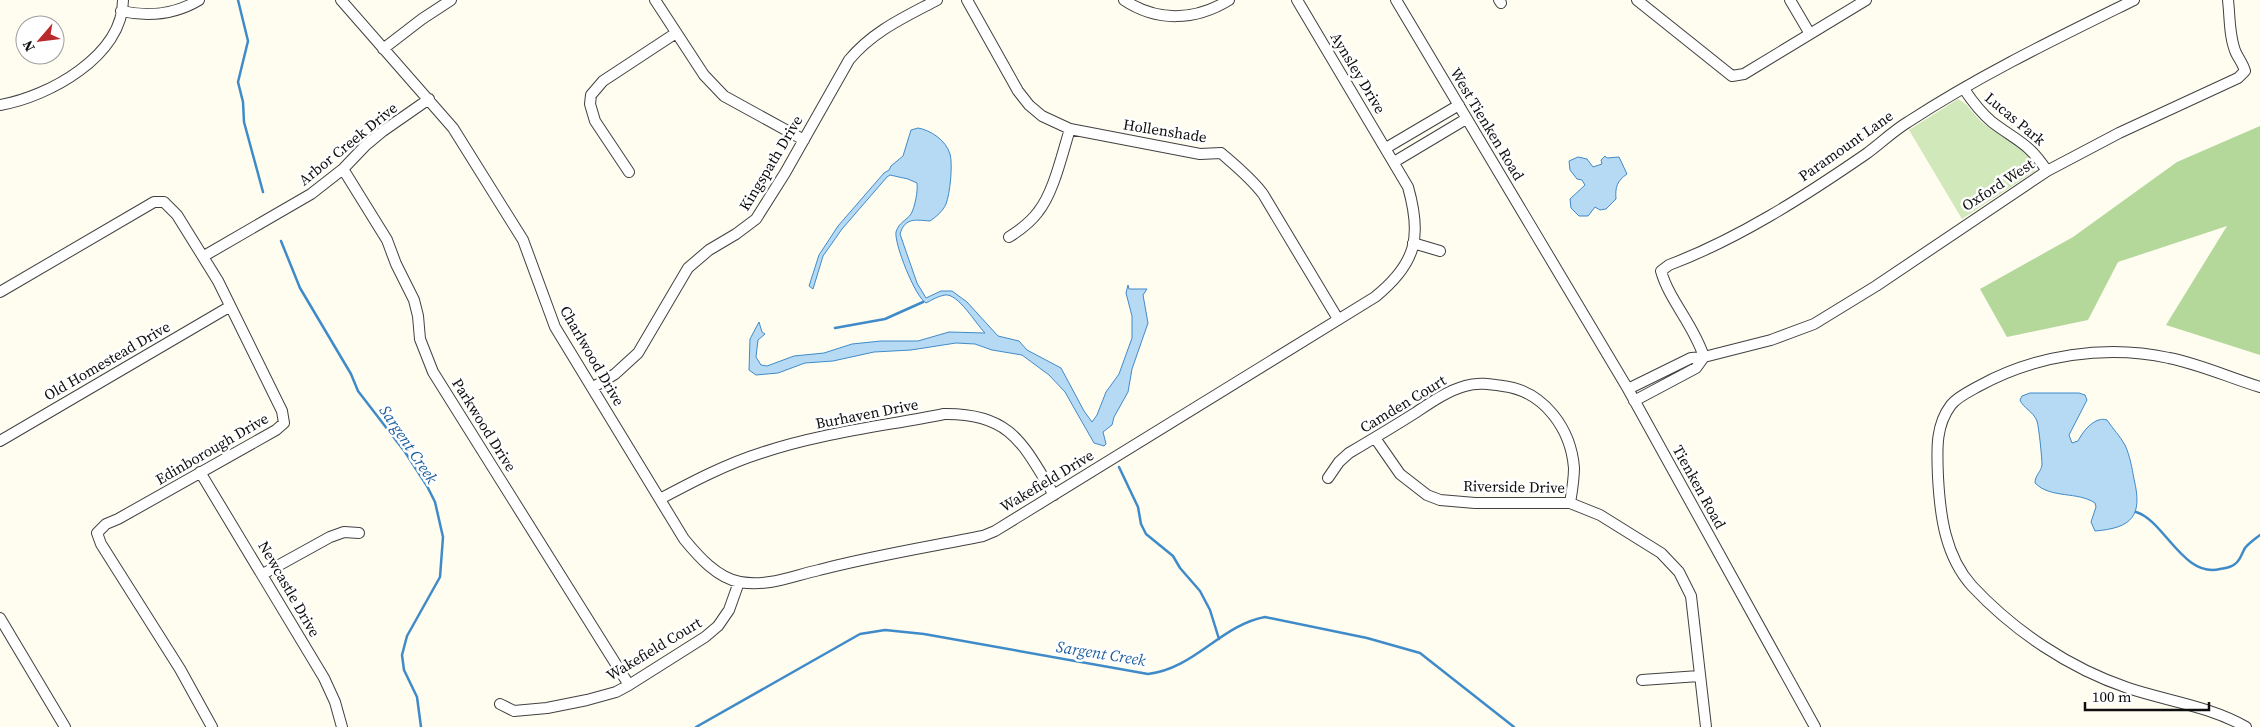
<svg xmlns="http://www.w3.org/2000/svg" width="2260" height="727" font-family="'Source Serif 4',serif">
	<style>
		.green { fill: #d0e8ba }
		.forest { fill: #b3d89a }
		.water { fill: #b6daf4; stroke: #3f8bc9 }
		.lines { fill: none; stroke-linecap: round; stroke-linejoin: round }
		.stream { stroke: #3f8bc9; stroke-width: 2.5 }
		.minor-casing { stroke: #414141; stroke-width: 12 }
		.minor { stroke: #fff; stroke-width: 10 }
		.labels { text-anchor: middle; stroke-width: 5; stroke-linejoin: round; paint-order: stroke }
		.street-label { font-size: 15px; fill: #0e0e0e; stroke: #fff }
		.water-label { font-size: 16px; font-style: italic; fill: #1b5e9d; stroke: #fff }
	</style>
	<rect width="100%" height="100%" fill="#fffcf0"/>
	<path class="green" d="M1958 99C1969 104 1973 115 1983 123 2001 137 2020 147 2036 164L2035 171 1962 219 1909 130Z"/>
	<path class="forest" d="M2260 126V355L2166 325 2227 226 2118 262 2088 320 2007 337 1980 289 2073 237 2177 162Z"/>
	<path class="water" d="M918 128C930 130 946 140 950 154 953 164 950 194 946 204 943 211 936 217 930 221 916 220 905 217 900 234L917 283 926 298 941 291H952L967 302 998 336 1019 341 1027 350 1061 368 1084 411 1092 422 1097 415 1106 392 1119 374 1132 338V316L1126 293 1128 285 1129 289H1147L1143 295 1148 323 1132 369 1128 392 1114 417 1112 425 1103 432 1106 444 1104 446 1094 443 1065 392 1049 375 1022 355 992 350 975 344 956 343 911 350 874 352 833 361 805 363 778 373 756 375 749 370 750 339 759 322 762 332 765 334 758 340 756 357 761 365 767 366 794 356 824 353 852 344 881 341H918L949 332 985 333C976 324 958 293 945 295 938 296 932 300 926 303 915 297 894 243 896 232 899 222 906 221 911 214 915 207 918 191 917 183L908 179 890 175 887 177 842 229 823 256 813 289 809 286 819 255 838 226 884 173 889 170 891 166 903 156 911 130Z
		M1605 156 1607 158 1619 157 1627 174C1617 181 1615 187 1616 199L1606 209 1600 210 1595 207 1588 216H1579L1571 208 1570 199 1585 185 1582 180 1577 179 1570 170 1569 161 1578 157 1587 159 1593 167 1602 164 1601 160Z
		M2030 393H2079L2085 395 2087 400 2069 435 2072 443 2078 441C2083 431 2095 416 2107 420 2113 429 2120 436 2125 445 2130 456 2132 468 2134 479 2143 516 2132 528 2095 531L2091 522 2096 507 2095 503C2077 491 2051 499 2035 483 2035 475 2041 472 2042 465 2042 458 2039 428 2037 421 2033 411 2023 408 2020 400L2022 396Z"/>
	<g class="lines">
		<path class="stream" d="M238 0 248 41 238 82 243 102 244 122 263 192
			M281 241 300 288 351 374 358 391 405 452 427 486 435 502 443 537 440 577 407 636 402 655 404 670 417 697 421 727
			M835 328 885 319 923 302
			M1119 467 1138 507 1141 524 1146 534 1173 556 1180 568 1200 591 1210 610 1219 639
			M2136 512C2164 520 2183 578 2220 569 2225 568 2230 568 2235 564 2240 561 2242 553 2245 548 2249 543 2255 539 2260 535
			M696 727 860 634 885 630 924 634 1148 674C1194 669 1221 625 1265 617L1367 638 1420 653 1514 727"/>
		<defs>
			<path id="minor" d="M341 0 453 128 523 240 555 327 684 539C698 556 717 578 740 582 768 587 792 576 819 570 872 556 928 547 983 536L995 531 1375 297C1417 263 1422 236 1408 187L1297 0
				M655 0 704 75 724 96 804 140
				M967 0 1018 91 1029 105 1042 116 1070 129 1200 154 1221 153C1236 166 1251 178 1263 194L1338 319
				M1124 0C1157 22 1195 21 1229 0
				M1396 0 1628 389 1815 727
				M1499 0 1501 3
				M1637 0 1732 76 1744 74 1866 0
				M1790 0 1810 34
				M121 11C149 17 174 15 199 0
				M383 49 422 19 451 0
				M1964 89C1972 101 1980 112 1992 122 2017 141 2029 143 2047 171
				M0 105C48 97 123 56 123 0
				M1386 148 1459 105
				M1394 162 1466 119
				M343 169 387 240 396 264 414 300 418 316 420 339 433 372 629 685
				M629 172 595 121 590 104 591 95 603 81 676 33
				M1009 237C1020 230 1030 223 1038 212 1054 192 1062 154 1070 129
				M1413 243 1440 251
				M204 256 311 194 343 169 365 146 383 131 429 99
				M0 292 154 202H164L177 215 218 281 282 411 284 423 276 430 118 519 106 524 97 533 101 544 180 669 212 727
				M1704 357C1694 325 1669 300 1661 271L1669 265C1738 239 1805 196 1866 154 1880 144 1893 131 1908 122 1980 75 2057 38 2134 0
				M592 388 615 374 638 353 688 268 709 250 736 234 756 219 785 173 849 60C873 31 905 17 937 0
				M1628 389 1691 358 1704 357 1771 340 1814 324 1876 286 2047 171 2119 133 2238 78 2245 71C2243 64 2239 59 2236 53 2229 37 2230 17 2228 0
				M1634 401 1696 368 1704 357
				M1375 438 1400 474 1427 495 1440 500 1475 503H1570L1600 515 1661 553 1679 572 1691 596 1706 727
				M0 441 229 307
				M200 472 324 678 335 702 342 727
				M1328 478 1339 462 1349 453C1371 440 1393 427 1415 413 1430 403 1447 391 1465 386 1477 382 1490 384 1503 386 1544 391 1571 429 1574 468 1574 480 1572 491 1570 503
				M660 499C692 482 726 464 761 453 820 433 884 426 944 414 1011 413 1023 444 1054 495
				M263 574 330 537 344 532 359 533
				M0 618 65 727
				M1642 680 1699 676
				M500 704 514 711 547 708 587 700 616 692 629 685 705 637 718 626 729 610 739 582
				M2246 727C2209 706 2167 701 2128 688 2069 668 2014 631 1972 586 1945 556 1940 515 1938 477 1937 451 1935 426 1951 405 1957 397 1970 391 1979 386 2035 355 2106 344 2169 358 2200 364 2230 378 2260 387"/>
		</defs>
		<use href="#minor" class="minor-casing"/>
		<use href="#minor" class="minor"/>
	</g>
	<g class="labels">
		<g class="street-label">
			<text transform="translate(1358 73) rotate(59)" y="5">Aynsley Drive</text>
			<text transform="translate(2015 119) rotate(40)" y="5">Lucas Park</text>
			<text transform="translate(1487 124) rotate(59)" y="5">West Tienken Road</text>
			<text transform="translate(1165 131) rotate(9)" y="5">Hollenshade</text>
			<text transform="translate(348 144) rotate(-39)" y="5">Arbor Creek Drive</text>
			<text transform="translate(1846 146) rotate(-35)" y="5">Paramount Lane</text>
			<text transform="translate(771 163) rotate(-59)" y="5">Kingspath Drive</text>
			<text transform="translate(1998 185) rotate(-33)" y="5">Oxford West</text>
			<text transform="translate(592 356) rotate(60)" y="5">Charlwood Drive</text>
			<text transform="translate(107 361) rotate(-30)" y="5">Old Homestead Drive</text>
			<text transform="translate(1403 404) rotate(-31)" y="5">Camden Court</text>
			<text transform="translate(867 414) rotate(-11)" y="5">Burhaven Drive</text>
			<text transform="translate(484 425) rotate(58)" y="5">Parkwood Drive</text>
			<text transform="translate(212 449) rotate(-30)" y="5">Edinborough Drive</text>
			<text transform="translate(1047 481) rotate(-31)" y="5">Wakefield Drive</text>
			<text transform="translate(1514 487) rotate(1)" y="5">Riverside Drive</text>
			<text transform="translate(1699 487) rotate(61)" y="5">Tienken Road</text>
			<text transform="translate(289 589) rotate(60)" y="5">Newcastle Drive</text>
			<text transform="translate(654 649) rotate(-31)" y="5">Wakefield Court</text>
		</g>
		<g class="water-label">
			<text transform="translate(409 444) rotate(56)" y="6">Sargent Creek</text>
			<text transform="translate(1101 653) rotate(9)" y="6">Sargent Creek</text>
		</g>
	</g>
	<g transform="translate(40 40) rotate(242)"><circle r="24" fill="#ffffff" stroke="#9f9f9f"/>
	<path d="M0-4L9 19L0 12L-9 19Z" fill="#ba2a2a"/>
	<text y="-8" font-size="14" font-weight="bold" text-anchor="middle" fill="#0e0e0e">N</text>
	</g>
	<path d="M2085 702v8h124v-8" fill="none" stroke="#0e0e0e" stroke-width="2.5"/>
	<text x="2092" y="702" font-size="15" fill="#0e0e0e" stroke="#ffffff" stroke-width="4" paint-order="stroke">100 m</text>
</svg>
